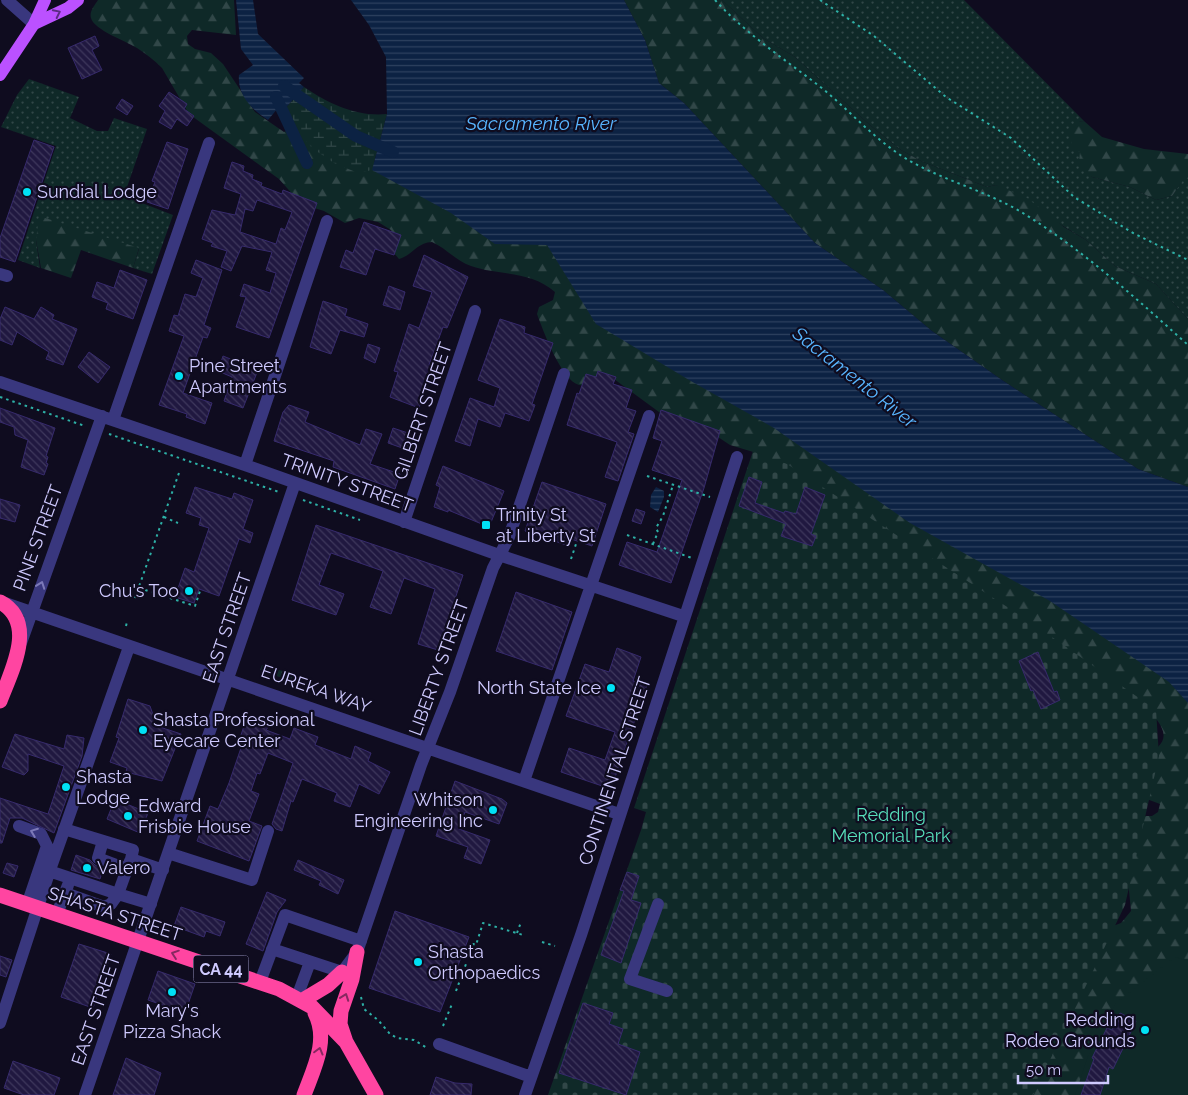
<svg xmlns="http://www.w3.org/2000/svg" width="1188" height="1095" font-family="Raleway,sans-serif">
	<style>
		.grass { fill: url(#grass-dots) }
		.forest { fill: url(#forest-firs) }
		.wetland { fill: url(#wetland-marsh) }
		.cemetery { fill: url(#cemetery-stones) }
		.garden { fill: #0f2928 }
		.water { fill: url(#water-rules) }
		.lines { fill: none; stroke-linecap: round; stroke-linejoin: round }
		.canal { stroke: #0c2243; stroke-width: 12 }
		.building { fill: url(#building-back-hatch); stroke: #362a6c; fill-rule: evenodd }
		.path { stroke: #2db0a6; stroke-width: 2; stroke-dasharray: 2.5 4; stroke-linecap: butt }
		.minor { stroke: #39377e; stroke-width: 12 }
		.major { stroke: #bb51ff; stroke-width: 12 }
		.highway { stroke: #ff45a1; stroke-width: 15 }
		.oneway { stroke: #5c2b84 }
		.oneway2 { stroke: #7c79b8 }
		.oneway3 { stroke: #872860 }
		.poi-dot { fill: #00e1f5; stroke: #0f0c1f; stroke-width: 2 }
		.labels { text-anchor: middle; stroke-width: 4.5; stroke-linejoin: round; paint-order: stroke }
		.shield { fill: #0f0c1f; stroke: #9591bc; stroke-width: 1 }
		.shield-label { font-size: 16px; font-weight: bold; fill: #cfcaff }
		.poi-label { font-size: 18px; fill: #cfcaff; stroke: #0f0c1f; text-anchor: start }
		.street-label { font-size: 18px; fill: #cfcaff; stroke: #0f0c1f }
		.park-label { font-size: 18px; fill: #57deba; stroke: #0f0c1f }
		.water-label { font-size: 19px; font-style: italic; fill: #58b5ff; stroke: #0f0c1f }
	</style>
	<defs>
		<pattern id="grass-dots" width="8" height="8" patternUnits="userSpaceOnUse" patternTransform="scale(1.25)"><rect width="8" height="8" fill="#0f2928"/><path d="M2 2h.1M6 6h.1" fill="none" stroke="#314748" stroke-width="1.8" stroke-linecap="round"/></pattern>
		<pattern id="forest-firs" width="22" height="20" patternUnits="userSpaceOnUse" patternTransform="scale(1.25)"><rect width="22" height="20" fill="#0f2928"/><path d="M5 1l3.5 6h-7zM16 11l3.5 6h-7z" fill="#314748"/></pattern>
		<pattern id="wetland-marsh" width="20" height="14" patternUnits="userSpaceOnUse" patternTransform="scale(1.25)"><rect width="20" height="14" fill="#0f2928"/><path d="M1 5h8M5 5V1M11 12h8M15 12V8" fill="none" stroke="#314748"/></pattern>
		<pattern id="cemetery-stones" width="16" height="16" patternUnits="userSpaceOnUse" patternTransform="scale(1.25)"><rect width="16" height="16" fill="#0f2928"/><path d="M2 7V4a2 2 0 0 1 4 0v3zM10 15v-3a2 2 0 0 1 4 0v3z" fill="#314748"/></pattern>
		<pattern id="water-rules" width="6" height="5" patternUnits="userSpaceOnUse" patternTransform="scale(1.25)"><rect width="6" height="5" fill="#0c2243"/><path d="M0 2.5h6" fill="none" stroke="#2e415f"/></pattern>
		<pattern id="building-back-hatch" width="6" height="6" patternUnits="userSpaceOnUse" patternTransform="scale(1.25)"><rect width="6" height="6" fill="#201840"/><path d="M-1 5l2 2M0 0l6 6M5-1l2 2" fill="none" stroke="#3f385d"/></pattern>
	</defs>
	<rect width="100%" height="100%" fill="#0f0c1f"/>
	<path class="grass" d="M722 0H964L1084 121 1079 122 1080 152 1092 177 1130 187 1156 200 1172 196 1184 178 1188 179V319L1156 284 1115 266 1086 240 996 185 987 187 921 161 901 150 871 126 795 57 763 38Z
		M29 79 79 97 70 118 97 131H108L114 118 147 129 124 196 173 215 152 274 133 268 139 249 36 240 40 268 18 260 56 146 1 127 17 95Z
		M262 665 293 674 291 681 260 670Z"/>
	<path class="forest" d="M98 0H234L236 35 192 30 187 36 188 44 195 49 211 53 223 64 255 112 284 132 309 120 358 158 375 162 543 237 1132 639 1188 702V972L1109 1013C1105 1019 1095 1082 1093 1095H1005L1081 984 1088 980 1113 926 1121 923 1131 911 1128 880 1144 816H1152L1158 812 1160 804 1144 798 1158 747C1167 738 1164 730 1157 720L760 454 730 445 697 423 659 412 614 379C603 381 589 387 579 385 561 380 543 330 537 314L539 307 553 300 555 292C530 270 500 276 471 266 456 261 446 248 432 242 416 243 413 255 399 259L394 253 395 237 391 230 378 222 359 218 345 223 324 211 308 206 295 197 279 179 189 114 162 68C154 60 146 54 137 48 126 41 94 30 91 18 89 11 95 5 98 0Z
		M624 0H722L763 38 795 57 871 126 901 150 921 161 987 187 996 185 1027 198 1064 227 1086 240 1115 266 1156 284 1188 319V487L1138 469 1002 380 932 331 883 290 815 243 684 103 659 83 645 40Z
		M1084 121 1102 137 1144 149 1188 154V179H1184L1172 196 1156 200 1130 187 1092 177 1079 162 1080 152 1072 149 1070 131 1079 122Z
		M39 216 139 248 133 268 81 250 71 278 41 268 36 240Z"/>
	<path class="wetland" d="M304 87C329 104 357 117 387 114L372 170 358 173 334 163 312 148 283 111Z"/>
	<path class="cemetery" d="M753 451 787 464 1032 623 1156 710 1159 756 1125 905 1033 1095H548L641 830 646 812 634 808Z"/>
	<path class="garden" d="M1175 957 1188 961V1095H1075L1088 1056 1116 1003Z"/>
	<path class="water" d="M236 0H253L258 34 304 78 299 83 304 87 283 111 278 108 268 120C252 110 237 95 239 75L253 65 241 49Z
		M351 0H624L645 40 659 83 684 103 815 243 883 290 932 331 1002 380 1138 469 1188 487V703L1169 682 1050 601 910 523 774 428 689 380 596 324 547 245 495 244 451 213 372 170 387 114 386 57 369 25Z
		M656 487 664 491V497L658 512 650 507 651 495Z"/>
	<g class="lines">
		<path class="canal" d="M284 86 356 136 393 152
			M276 97 307 163"/>
	</g>
	<path class="building" d="M95 36 99 46 92 50 102 70 82 79 68 48Z
		M169 92 187 104 184 109 194 116 187 126 177 119 171 129 159 122 165 111 159 106Z
		M122 99 133 106 127 115 116 108Z
		M34 140 54 147 15 262 0 257V238Z
		M167 142 188 149 168 209 147 202 155 182 152 181Z
		M232 162 244 166 243 171 253 175 252 179 262 183 261 186 282 194 283 190 317 203 269 338 236 327 246 297 240 296 244 284 270 293 276 273 266 270 272 252 242 246 231 271 221 267 227 251 211 246 213 243 202 239 212 210 235 215 241 194 224 188ZM257 200 292 212 285 230 281 228 276 244 240 232 245 209 253 211Z
		M364 222 401 235 394 255 375 249 366 275 340 267 346 250 353 253Z
		M424 255 468 277 447 328 443 327 429 365 432 366 419 408 390 397 398 372 394 371 409 324 419 328 432 292 413 286Z
		M196 260 222 270 204 325 211 328 207 338 203 337 183 393 212 403 205 424 186 417 187 414 159 405 184 336 169 331 174 315 178 316 185 294 196 297 203 278 191 273Z
		M120 270 147 280 133 319 106 309 108 303 92 297 97 282 114 288Z
		M389 286 405 292 400 310 383 305Z
		M323 301 347 309 345 316 368 324 364 337 340 330 331 354 310 347Z
		M5 307 34 319 41 307 54 315 52 319 77 329 63 365 46 359 49 352 17 332 12 345 0 340V319Z
		M500 319 525 327 524 333 553 343 532 404 535 405 529 421 505 413 500 427 478 419 470 446 455 441 470 398 494 407 500 388 478 380Z
		M368 344 380 348 375 363 364 358Z
		M89 352 110 367 98 383 78 367Z
		M223 356 258 370 243 408 224 401 232 377 218 371Z
		M598 371 616 377 613 384 632 390 626 408 636 411 628 432 634 434 618 481 605 477 617 442 567 425 577 393 579 394 586 374 596 377Z
		M289 405 309 412 305 422 360 445 366 429 382 434 370 464 400 474 395 489 333 467 334 461 274 441 283 412Z
		M0 408 55 428 46 456 48 457 46 463 48 464 44 475 21 467 28 440 15 435 14 427 0 422Z
		M661 410 720 431 704 488 671 583 619 565 627 542 657 552 682 480 652 470 662 441 653 438Z
		M393 428 414 435 408 450 388 443Z
		M443 466 504 491 489 527 448 510V512L434 507 440 487 436 485Z
		M749 477 762 482 755 503 784 513 785 511 796 514 805 487 825 495 811 534 816 536 812 546 781 536 786 524 739 506Z
		M542 482 606 504 592 546 571 539 569 546 525 531Z
		M195 487 232 499 234 493 253 500 243 529 253 533 250 543 239 539 219 596 199 589 194 603 175 597 185 568 194 572 209 528 199 525 201 518 186 513Z
		M0 499 20 505 15 522 0 518Z
		M636 509 645 512 641 524 632 521Z
		M316 525 463 575 438 650 418 644 435 589 404 578 391 614 370 607 383 571 331 553 319 585 344 594 336 615 292 600Z
		M516 592 572 612 552 670 496 651Z
		M617 648 641 657 633 681 647 685 611 789 561 772 569 748 605 760 615 732 566 716 585 664 609 672Z
		M1038 652 1054 692 1057 691 1060 700 1041 709 1033 690 1031 691 1019 661Z
		M128 699 150 706 157 726 181 734 162 781 126 772 127 768 110 762 119 738 116 737Z
		M246 720 268 727 266 730 290 739 294 728 318 737 315 745 351 759 355 746 371 753 368 761 390 772 379 794 359 784 350 807 334 801 337 793 302 779 293 802 291 801 282 831 276 829 272 824 293 763 268 753 260 774 257 773 251 791 259 794 249 821 262 826 249 861 197 841 210 806 218 809 229 783 243 742 239 741Z
		M15 734 64 749 67 735 84 738 82 756 54 833 22 818H10L2 843H0V798L48 814 64 766 28 754V771L24 775 2 767Z
		M455 781 502 799 507 803 499 824 465 812 459 829 490 840 481 864 464 858 468 847 436 836Z
		M115 799 148 813 140 833 107 819Z
		M76 855 90 860 95 865 103 869 100 879 71 870Z
		M298 860 344 880 338 894 319 885 321 881 294 870Z
		M7 863 18 866 14 877 3 873Z
		M627 872 639 876 631 900 641 903 621 963 601 955 624 891 620 890Z
		M267 892 286 900 277 912 263 951 246 944Z
		M181 907 225 922 220 936 206 931 204 937 174 926Z
		M395 911 469 937 440 1012 369 988Z
		M79 944 111 954 93 1008 61 997Z
		M0 956 12 960 6 977 0 975Z
		M158 971 195 984 185 1013 148 1000Z
		M583 1003 613 1013 609 1024 623 1029 618 1044 640 1052 626 1095 559 1073Z
		M1120 1013 1136 1021 1128 1038 1113 1069 1109 1067 1100 1095H1081L1094 1059 1092 1058 1107 1028 1112 1030Z
		M126 1058 161 1073 154 1095H113Z
		M13 1061 60 1078 54 1095H24L4 1088Z
		M436 1077 455 1083 472 1084 471 1095H430Z"/>
	<g class="lines">
		<path class="path" d="M715 0C747 35 786 60 823 89 852 113 877 142 910 161 947 182 990 192 1026 215 1084 251 1138 300 1188 345
			M820 0 874 36 946 97 1011 138 1074 197 1133 233 1188 260
			M0 397 85 426
			M109 434 279 492
			M647 476 710 497
			M303 500 360 520
			M164 517 178 523
			M627 535 692 558
			M653 544 658 532 656 528 663 516 673 485
			M571 559 576 544
			M139 588 195 606 200 591
			M135 598 180 470
			M126 626 127 622
			M517 933 521 922
			M542 942 555 946
			M471 951 473 944 476 945 483 923 523 935
			M456 991 466 964
			M361 997 364 1009 378 1020 390 1034 397 1038 414 1040 427 1048
			M443 1026 452 1004"/>
		<path class="minor" d="M7 0 34 24
			M0 274 7 276
			M0 382 245 465 499 555 683 616
			M113 420 209 143
			M245 465 327 221
			M404 522 475 311
			M2 602 619 814
			M21 643 102 416
			M524 781 649 416
			M19 826 41 834 47 846 27 905
			M64 829 133 850 131 859 163 870
			M103 841 98 858 127 869 130 861
			M168 853 252 880 268 831
			M127 869 118 894 151 904
			M49 871 118 894 111 904 104 907 65 893
			M658 904 630 979 667 991
			M57 914 68 885
			M272 949 342 972 357 952 421 765 450 692 493 568 509 537 564 374
			M260 982 285 915 361 941
			M297 997 310 962
			M0 1023 51 867 129 647
			M439 1044 531 1077
			M85 1095 295 483
			M525 1095 581 935 737 457"/>
		<path class="major" d="M34 24 68 8 78 0
			M0 75 34 24 45 0"/>
		<path class="highway" d="M0 602C38 622 11 672 0 701
			M0 895 279 989 312 1007 346 1042
			M357 952 352 979 341 1011 340 1024 346 1042 376 1095
			M303 1000 328 985 342 972
			M304 1095C314 1068 329 1040 315 1013"/>
	</g>
	<defs><path id="oneway-chevron" d="M-2-3.5L2.5 0L-2 3.5" fill="none" stroke-width="1.6" stroke-linecap="round" stroke-linejoin="round" transform="scale(1.25)"/></defs>
	<use class="oneway" href="#oneway-chevron" transform="translate(57 13) rotate(-26)"/>
	<g class="oneway2">
		<use href="#oneway-chevron" transform="translate(41 585) rotate(-70)"/>
		<use href="#oneway-chevron" transform="translate(34 832) rotate(-159)"/>
	</g>
	<g class="oneway3">
		<use href="#oneway-chevron" transform="translate(175 954) rotate(-161)"/>
		<use href="#oneway-chevron" transform="translate(345 997) rotate(-70)"/>
		<use href="#oneway-chevron" transform="translate(319 1051) rotate(-75)"/>
	</g>
	<g class="poi-dot">
		<circle cx="27" cy="192" r="5"/>
		<circle cx="179" cy="376" r="5"/>
		<rect x="481" y="520" width="10" height="10" rx="2.5"/>
		<circle cx="189" cy="591" r="5"/>
		<circle cx="611" cy="688" r="5"/>
		<circle cx="143" cy="730" r="5"/>
		<circle cx="66" cy="787" r="5"/>
		<circle cx="493" cy="810" r="5"/>
		<circle cx="128" cy="816" r="5"/>
		<circle cx="87" cy="868" r="5"/>
		<circle cx="418" cy="962" r="5"/>
		<circle cx="172" cy="992" r="5"/>
		<circle cx="1145" cy="1030" r="5"/>
	</g>
	<g class="labels">
		<rect class="shield" x="193.5" y="955.5" width="55" height="27" rx="4"/>
		<g class="shield-label">
			<text x="221" y="975">CA 44</text>
		</g>
		<g class="poi-label">
			<text x="37" y="198">Sundial Lodge</text>
			<text x="189" y="372">Pine Street<tspan x="189" dy="21">Apartments</tspan></text>
			<text x="496" y="521">Trinity St<tspan x="496" dy="21">at Liberty St</tspan></text>
			<text x="179" y="597" text-anchor="end">Chu's Too</text>
			<text x="601" y="694" text-anchor="end">North State Ice</text>
			<text x="153" y="726">Shasta Professional<tspan x="153" dy="21">Eyecare Center</tspan></text>
			<text x="76" y="783">Shasta<tspan x="76" dy="21">Lodge</tspan></text>
			<text x="483" y="806" text-anchor="end">Whitson<tspan x="483" dy="21">Engineering Inc</tspan></text>
			<text x="138" y="812">Edward<tspan x="138" dy="21">Frisbie House</tspan></text>
			<text x="97" y="874">Valero</text>
			<text x="428" y="958">Shasta<tspan x="428" dy="21">Orthopaedics</tspan></text>
			<text x="172" y="1017" text-anchor="middle">Mary's<tspan x="172" dy="21">Pizza Shack</tspan></text>
			<text x="1135" y="1026" text-anchor="end">Redding<tspan x="1135" dy="21">Rodeo Grounds</tspan></text>
		</g>
		<g class="street-label">
			<text transform="translate(423 411) rotate(-71)" y="6">GILBERT STREET</text>
			<text transform="translate(347 483) rotate(20)" y="6">TRINITY STREET</text>
			<text transform="translate(38 538) rotate(-70)" y="6">PINE STREET</text>
			<text transform="translate(227 628) rotate(-71)" y="6">EAST STREET</text>
			<text transform="translate(439 668) rotate(-70)" y="6">LIBERTY STREET</text>
			<text transform="translate(316 689) rotate(19)" y="6">EUREKA WAY</text>
			<text transform="translate(615 771) rotate(-72)" y="6">CONTINENTAL STREET</text>
			<text transform="translate(115 914) rotate(18)" y="6">SHASTA STREET</text>
			<text transform="translate(96 1010) rotate(-71)" y="6">EAST STREET</text>
		</g>
		<g class="park-label">
			<text x="891" y="821">Redding<tspan x="891" dy="21">Memorial Park</tspan></text>
		</g>
		<g class="water-label">
			<text x="541" y="130">Sacramento River</text>
			<text transform="translate(855 377) rotate(38)" y="7">Sacramento River</text>
		</g>
	</g>
	<path d="M1018 1075v8h90v-8" fill="none" stroke="#cfcaff" stroke-width="2.5"/>
	<text x="1026" y="1075" font-size="15" fill="#cfcaff" stroke="#0f0c1f" stroke-width="4" paint-order="stroke">50 m</text>
</svg>
